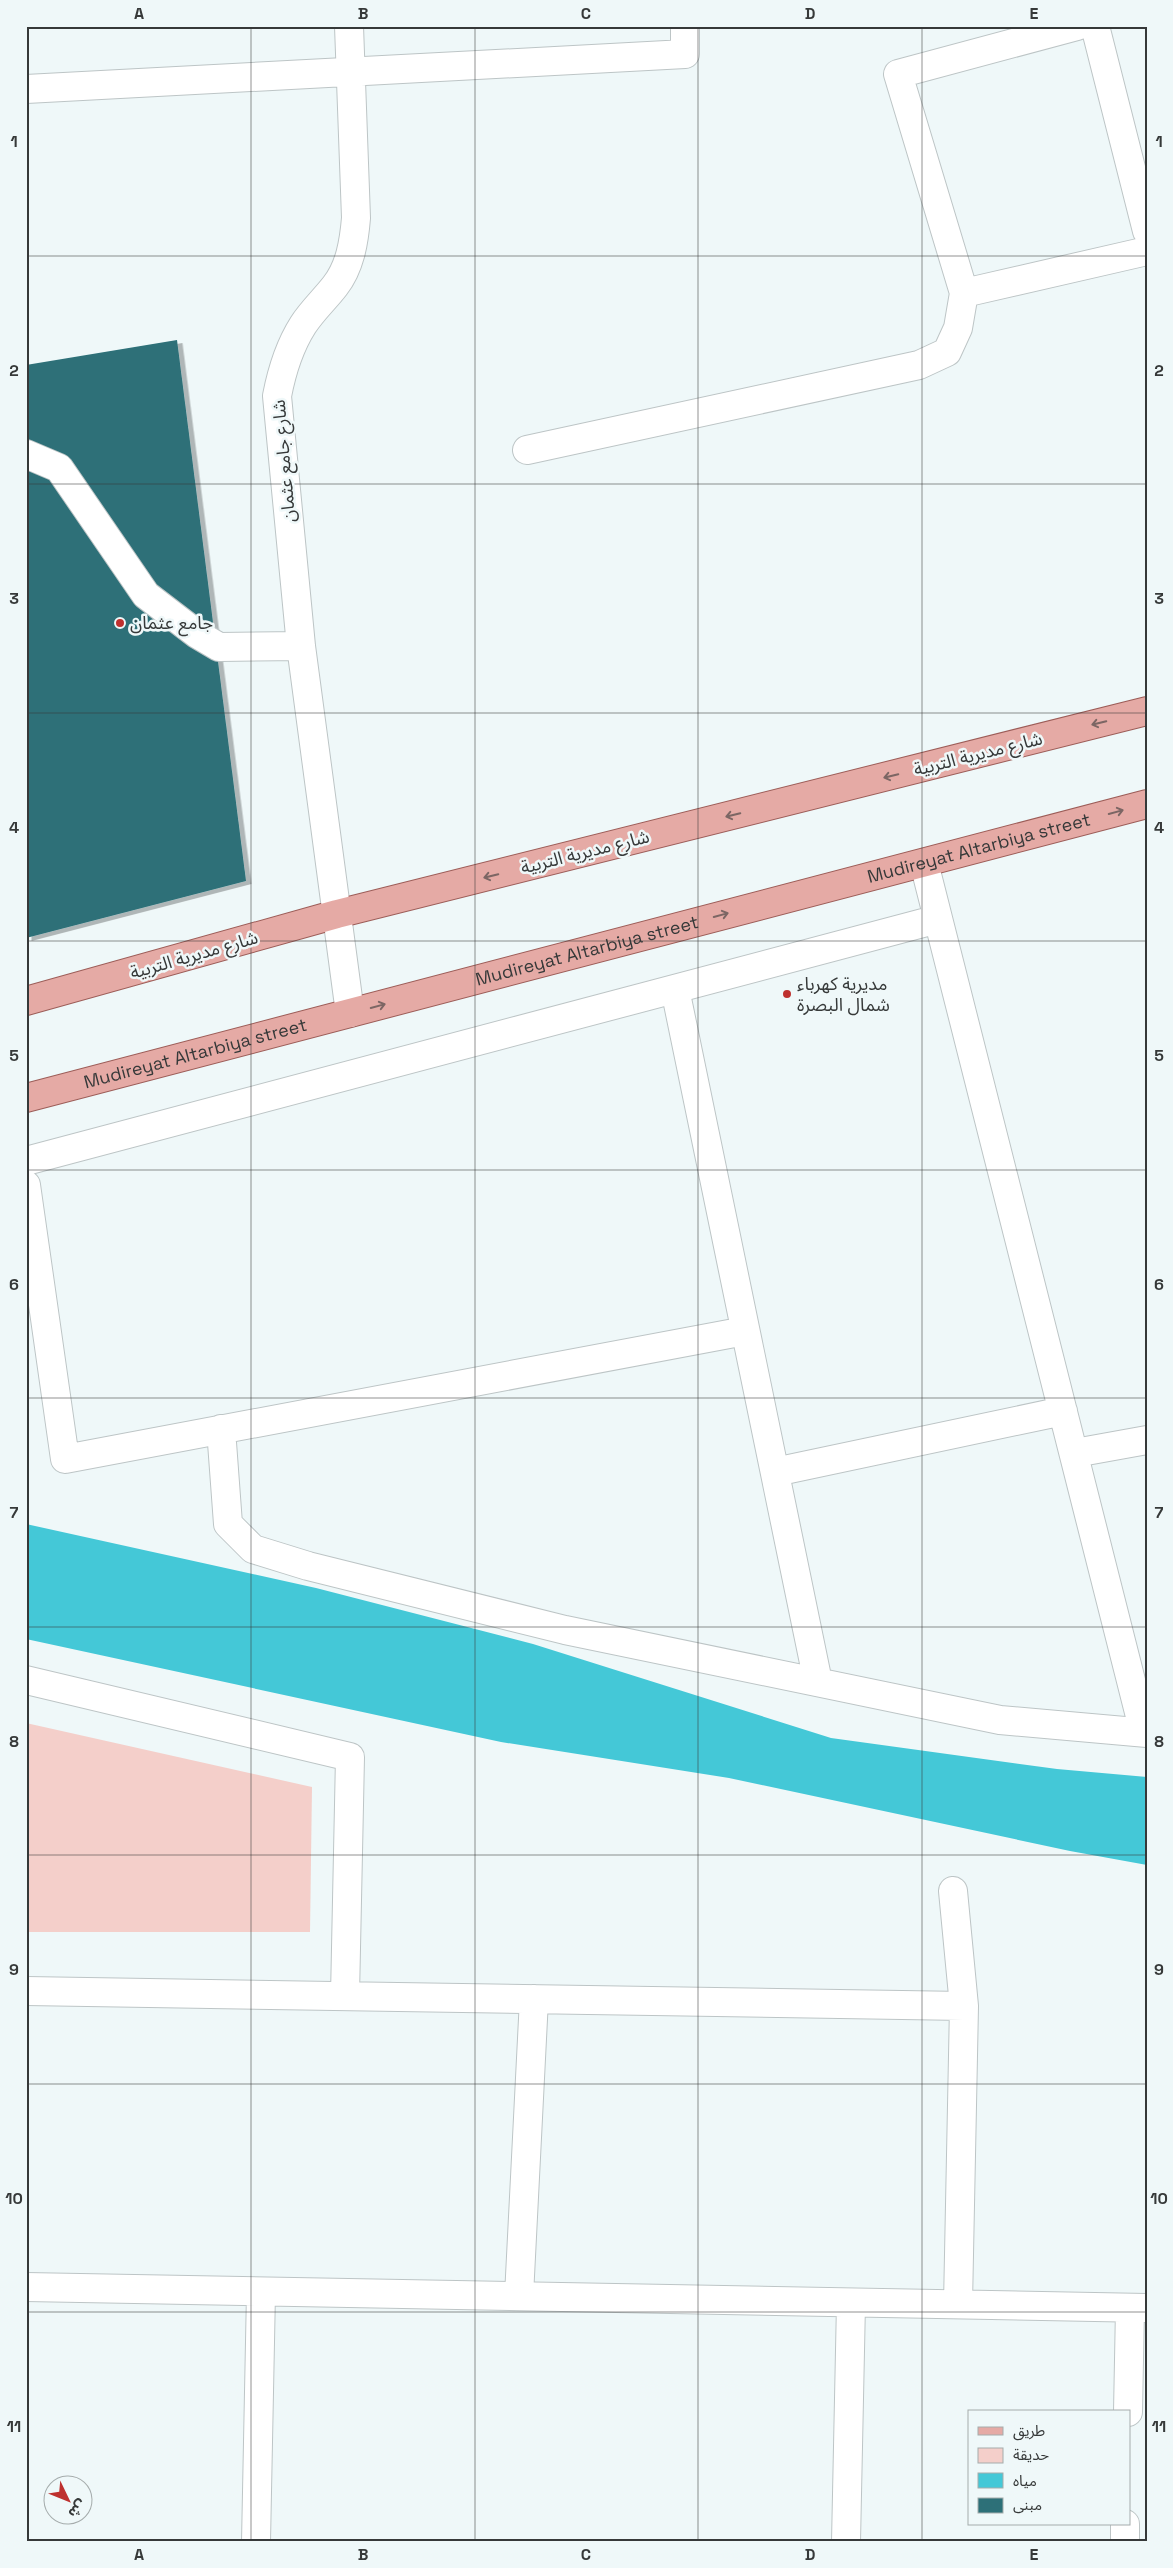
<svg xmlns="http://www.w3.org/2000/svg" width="1173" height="2568" font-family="'Space Grotesk','Noto Sans Arabic',sans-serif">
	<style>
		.green { fill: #f4cfca }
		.water { fill: #44c8d7 }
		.building { fill: #2d7078; filter: url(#shadow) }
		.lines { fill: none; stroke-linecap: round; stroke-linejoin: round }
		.minor-casing { stroke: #bdc5c6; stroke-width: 30 }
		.major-casing { stroke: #9c5d58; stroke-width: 30 }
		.minor { stroke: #fff; stroke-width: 28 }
		.major { stroke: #e5aaa5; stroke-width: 28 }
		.oneway { stroke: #7c6664 }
		.grid { fill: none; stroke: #363939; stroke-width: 1; stroke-opacity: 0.55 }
		.poi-dot { fill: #be302e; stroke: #eff8f9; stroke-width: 2 }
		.labels { text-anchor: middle; stroke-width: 5; stroke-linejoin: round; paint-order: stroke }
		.street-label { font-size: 18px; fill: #363939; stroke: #eff8f9 }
		.poi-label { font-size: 18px; fill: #363939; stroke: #eff8f9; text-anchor: start }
		.neatline { fill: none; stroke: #363939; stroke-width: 2 }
		.grid-label { font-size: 16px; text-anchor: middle; font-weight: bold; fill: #363939 }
	</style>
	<defs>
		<filter id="shadow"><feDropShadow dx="5.5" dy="3" stdDeviation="0" flood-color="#0004"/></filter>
	</defs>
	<rect width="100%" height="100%" fill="#eff8f9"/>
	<path class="green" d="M26 1723 312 1787 310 1932H26Z"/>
	<path class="water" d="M26 1524 316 1588 533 1644 831 1738 1057 1769 1147 1777V1865L1070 1851 729 1778 501 1742 26 1639Z"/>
	<path class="building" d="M177 340 246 881 26 938V365Z"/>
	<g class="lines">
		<defs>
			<path id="minor" d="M349 26 356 218C354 242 350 267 335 286 325 299 312 311 303 325 289 347 282 370 277 396L301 646 350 1013
				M1095 26 1147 231
				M26 89 685 54V26
				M964 293 898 74 1077 26
				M527 450 919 365 947 352 958 328 964 293 1147 251
				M26 454 59 468 146 595 197 634 219 647 301 646
				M924 863 1144 1732
				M675 989 818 1682
				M26 1161 938 919
				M26 1185 65 1459 745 1331
				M221 1429 228 1524 253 1549 308 1566 565 1630 1000 1720 1147 1733
				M1075 1453 1147 1440
				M775 1472 1063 1411
				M26 1680 350 1757 345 1996
				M953 1891 964 2006 958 2304
				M26 1991 964 2006
				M26 2287 1147 2308
				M519 2296 534 1999
				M1128 2412 1130 2308
				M256 2542 261 2292
				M846 2542 851 2303
				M1125 2542V2524"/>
			<g id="major">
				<path d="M26 1001 337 914 1147 711"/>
				<path id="s1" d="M26 1098 1147 804"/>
			</g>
		</defs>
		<use href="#minor" class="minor-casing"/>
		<use href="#major" class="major-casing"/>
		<use href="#minor" class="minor"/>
		<use href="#major" class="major"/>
	</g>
	<defs><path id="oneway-shaft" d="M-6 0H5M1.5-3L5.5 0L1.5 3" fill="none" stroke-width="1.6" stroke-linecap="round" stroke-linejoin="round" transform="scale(1.25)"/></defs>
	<g class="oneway">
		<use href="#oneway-shaft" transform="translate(1099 723) rotate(166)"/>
		<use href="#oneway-shaft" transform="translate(891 776) rotate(166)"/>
		<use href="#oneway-shaft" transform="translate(1116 812) rotate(-15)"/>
		<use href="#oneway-shaft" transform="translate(733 815) rotate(166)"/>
		<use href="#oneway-shaft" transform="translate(491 876) rotate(166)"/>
		<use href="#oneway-shaft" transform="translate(721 915) rotate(-15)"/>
		<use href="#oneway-shaft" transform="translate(378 1006) rotate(-15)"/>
	</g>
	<path class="grid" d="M251 26V2542M475 26V2542M698 26V2542M922 26V2542M26 256H1147M26 484H1147M26 713H1147M26 941H1147M26 1170H1147M26 1398H1147M26 1627H1147M26 1855H1147M26 2084H1147M26 2312H1147"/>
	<g class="poi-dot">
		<circle cx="120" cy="623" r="5"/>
		<circle cx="787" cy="994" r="5"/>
	</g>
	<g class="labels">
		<g class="street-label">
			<text transform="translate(284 461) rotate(-95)" y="6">شارع جامع عثمان</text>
			<text transform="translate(978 754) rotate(-14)" y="6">شارع مديرية التربية</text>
			<text dy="6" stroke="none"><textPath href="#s1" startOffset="985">Mudireyat Altarbiya street</textPath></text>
			<text transform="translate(585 852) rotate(-14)" y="6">شارع مديرية التربية</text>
			<text dy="6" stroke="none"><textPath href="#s1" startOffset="580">Mudireyat Altarbiya street</textPath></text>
			<text transform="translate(194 955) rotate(-16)" y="6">شارع مديرية التربية</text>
			<text dy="6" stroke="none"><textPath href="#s1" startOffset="175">Mudireyat Altarbiya street</textPath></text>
		</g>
		<g class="poi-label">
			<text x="130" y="629">جامع عثمان</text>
			<text x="797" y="990">مديرية كهرباء<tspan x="797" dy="21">شمال البصرة</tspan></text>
		</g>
	</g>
	<rect width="1173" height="2568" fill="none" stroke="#eff8f9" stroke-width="55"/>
	<rect x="968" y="2410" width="162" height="115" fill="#eff8f9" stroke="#a5acac"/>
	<rect x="978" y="2427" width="25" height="8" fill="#e5aaa5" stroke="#a5acac"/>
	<text x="1013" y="2436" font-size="15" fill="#363939">طريق</text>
	<rect x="978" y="2448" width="25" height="15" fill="#f4cfca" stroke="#a5acac"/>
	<text x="1013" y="2460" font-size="15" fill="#363939">حديقة</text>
	<rect x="978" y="2473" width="25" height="15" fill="#44c8d7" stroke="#a5acac"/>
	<text x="1013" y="2486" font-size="15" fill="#363939">مياه</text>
	<rect x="978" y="2498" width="25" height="15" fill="#2d7078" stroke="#a5acac"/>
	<text x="1013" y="2510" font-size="15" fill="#363939">مبنى</text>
	<g transform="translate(68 2500) rotate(133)"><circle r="24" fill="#eff8f9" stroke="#a5acac"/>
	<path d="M0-4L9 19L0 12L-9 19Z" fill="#be302e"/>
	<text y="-8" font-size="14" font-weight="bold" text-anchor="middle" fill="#363939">ش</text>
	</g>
	<rect x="28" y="28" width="1118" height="2512" class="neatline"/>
	<g class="grid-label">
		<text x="139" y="19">A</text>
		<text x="363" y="19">B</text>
		<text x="586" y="19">C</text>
		<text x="810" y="19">D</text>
		<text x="1034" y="19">E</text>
		<text x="14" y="147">1</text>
		<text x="1159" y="147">1</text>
		<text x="14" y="376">2</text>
		<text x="1159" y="376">2</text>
		<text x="14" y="604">3</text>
		<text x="1159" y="604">3</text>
		<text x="14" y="833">4</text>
		<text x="1159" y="833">4</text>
		<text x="14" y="1061">5</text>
		<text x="1159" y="1061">5</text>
		<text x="14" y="1290">6</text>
		<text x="1159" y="1290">6</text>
		<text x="14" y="1518">7</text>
		<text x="1159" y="1518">7</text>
		<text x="14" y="1747">8</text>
		<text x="1159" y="1747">8</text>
		<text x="14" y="1975">9</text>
		<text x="1159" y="1975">9</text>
		<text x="14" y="2204">10</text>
		<text x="1159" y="2204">10</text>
		<text x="14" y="2432">11</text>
		<text x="1159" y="2432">11</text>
		<text x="139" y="2560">A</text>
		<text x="363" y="2560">B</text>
		<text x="586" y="2560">C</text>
		<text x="810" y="2560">D</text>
		<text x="1034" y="2560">E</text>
	</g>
</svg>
